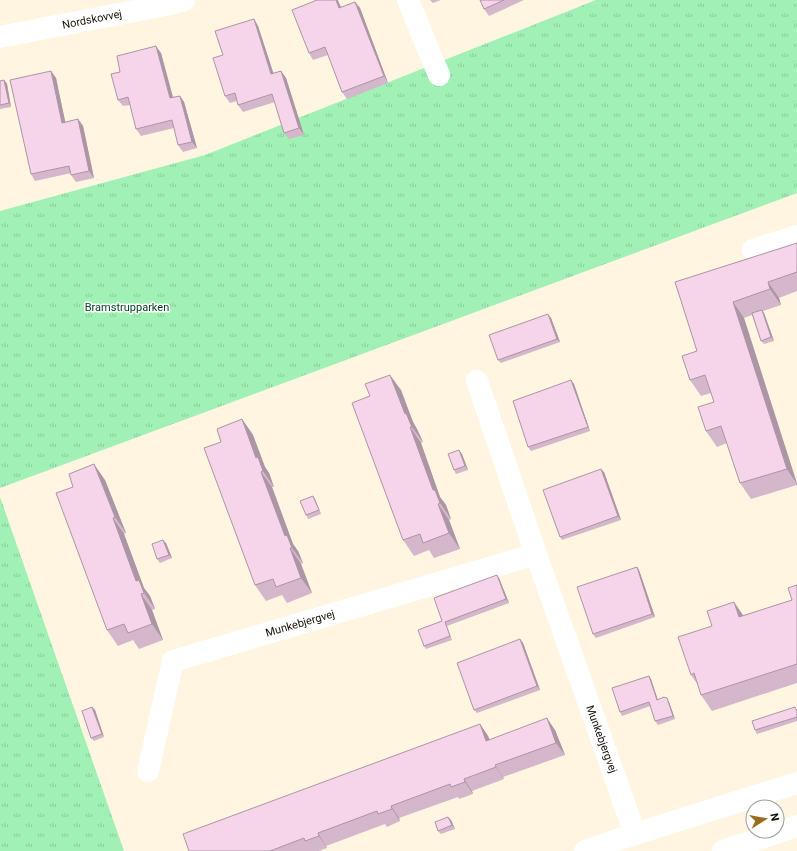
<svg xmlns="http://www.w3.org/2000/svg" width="797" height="851" font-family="Roboto,sans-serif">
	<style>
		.park { fill: url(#park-tufts) }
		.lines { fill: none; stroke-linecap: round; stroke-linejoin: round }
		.minor { stroke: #fff; stroke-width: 22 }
		.wall { fill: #d4b7ca }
		.shaded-wall { fill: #ac95a4 }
		.building { fill: #f6d5eb; stroke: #ac95a4 }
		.labels { text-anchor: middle; stroke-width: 3; stroke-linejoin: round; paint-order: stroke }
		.street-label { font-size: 11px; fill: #141007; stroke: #fff }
		.park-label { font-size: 11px; fill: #00421d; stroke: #fff }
	</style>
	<defs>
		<pattern id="park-tufts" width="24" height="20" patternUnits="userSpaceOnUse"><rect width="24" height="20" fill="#a1f0b5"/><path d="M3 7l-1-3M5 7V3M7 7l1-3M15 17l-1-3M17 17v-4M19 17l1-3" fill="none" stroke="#8acd9a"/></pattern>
	</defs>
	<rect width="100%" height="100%" fill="#fff5e1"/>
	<path class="park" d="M596 0H797V193L0 488V211L205 155Z
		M0 497 124 851H0Z"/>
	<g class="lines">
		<path class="minor" d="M408 0 439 75
			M0 37 171 4 184 0
			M753 250 797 236
			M477 381 536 554 635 834
			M148 771 173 661 536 554
			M585 851 635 834 797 783
			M723 851 797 826"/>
	</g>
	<path class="wall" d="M317 0H338L341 7 355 2 360 8 388 83 347 99 342 92 328 55 313 60 309 53Z
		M430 0H441L433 3Z
		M480 0H524L489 16 484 9Z
		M254 19 258 26 273 73 281 71 286 78 304 135 289 139 284 133 275 102 243 112 238 105 237 101 230 103 225 96 223 55Z
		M161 53 173 97 180 96 184 102 197 148 183 152 178 145 174 128 141 136 136 129 130 105 123 106 118 100 120 72Z
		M51 71 56 78 65 122 78 119 83 126 94 178 76 182 71 175V173L35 181 31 174Z
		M4 80 7 84 11 107 0 109V81Z
		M797 243V291L779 298 781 305 763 311 764 313 774 341 764 344 761 341 752 315 744 318 797 483V485L751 499 740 483 727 443 717 447 706 431 714 402 711 393 701 396 690 380 697 351 675 282Z
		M551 318 560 342 501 363 498 360Z
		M571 380 574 384 590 431 531 451 528 447Z
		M401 390 413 422 417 429 423 442 421 443 440 497 446 505 451 519 449 520 460 549 434 558 429 550 414 556 403 540Z
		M242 419 253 435 265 467 269 473 274 487H272L293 544 298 551 303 563 301 564 312 593 287 603 282 595 266 601 255 585 221 442Z
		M462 454 468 470 456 474 454 470Z
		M604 472 621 520 562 540 560 537Z
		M105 480 126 533 124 534 144 588 150 596 155 609 152 610 163 640 139 649 133 640 118 646 107 630Z
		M313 496 315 499 321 514 308 519 306 515Z
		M166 543 172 558 160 563 157 559Z
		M637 567 639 570 655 617 596 638 593 634Z
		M499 578 509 603 447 626 452 640 426 649 424 646 442 621Z
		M797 585V683L712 711 701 695 698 685 691 675 743 616 792 600Z
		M520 639 523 643 540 690 477 713 474 710Z
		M649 676 651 679 658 700 667 698 669 702 675 719 658 725 655 721 650 706 622 716 620 712Z
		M92 707 95 710 104 737 94 741 91 738Z
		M797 709V721L757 734 755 730Z
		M480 724 488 736 490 740 555 730 565 755 503 777 504 779 472 791 473 794 459 799 458 797 399 818 400 821 387 827 385 824 326 846 327 848 319 851H189Z
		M448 817 451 820 455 829 441 834 438 831Z"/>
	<path class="shaded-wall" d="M336 0H338V1L344 14 339 8Z
		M355 2 360 8 388 83 384 76Z
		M254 19 258 26 276 81 271 74Z
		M156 46 161 53 175 105 170 98Z
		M51 71 56 78 67 130 62 123Z
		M281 71 286 78 304 135 299 128Z
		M4 80 7 84 11 107 9 103Z
		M180 96 184 102 197 148 192 142Z
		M78 119 83 126 94 178 89 171Z
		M768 282 779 298 781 305 770 289Z
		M733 302 744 318 797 484 787 469Z
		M762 310 764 313 774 341 771 337Z
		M548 314 551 318 560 342 557 339Z
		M390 375 401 390 413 422 417 429 423 442 412 427 405 414Z
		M571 380 574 384 590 431 588 427Z
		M242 419 253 435 265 467 269 473 274 487 263 471 256 458Z
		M410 427 421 443 440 497 446 505 451 519 440 503 433 490Z
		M459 450 462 454 468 470 465 466Z
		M94 464 105 480 126 533 115 517Z
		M601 469 604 472 621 520 618 516Z
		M261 472 272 487 293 544 298 551 303 563 292 548 285 536Z
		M313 496 315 499 321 514 319 510Z
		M438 504 449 520 460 549 449 533Z
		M113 518 124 534 144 588 150 596 155 609 136 581Z
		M163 540 166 543 172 558 169 555Z
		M290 548 301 564 312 593 301 578Z
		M637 567 639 570 655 617 652 614Z
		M497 575 499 578 509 603 506 599Z
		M141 594 152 610 163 640 152 624Z
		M734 602 745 618 739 617Z
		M520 639 523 643 540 690 537 686Z
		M649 676 651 679 659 704 657 700Z
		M667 698 669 702 675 719 673 716Z
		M92 707 95 710 104 737 102 734Z
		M547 718 555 730 565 755 556 743Z
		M480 724 488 736 495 753 486 741Z
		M495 765 503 777 504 779 496 767Z
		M464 779 472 791 473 794 465 782Z
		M391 806 399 818 400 821 392 809Z
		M448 817 451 820 455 829 452 825Z
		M318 833 326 846 327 848 319 836Z"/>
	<path class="building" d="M317 0H336L339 8 355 2 384 76 342 92 325 47 309 53 292 10Z
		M480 0H504L484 9Z
		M254 19 271 74 281 71 299 128 284 133 272 94 238 105 235 93 225 96 213 58 223 55 215 31Z
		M156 46 170 98 180 96 192 142 178 145 172 120 136 129 128 97 118 100 111 74 120 72 117 56Z
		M51 71 62 123 78 119 89 171 71 175 69 166 31 174 10 80Z
		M4 80 9 103 0 105V81Z
		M797 243V272L768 282 770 289 733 302 787 469 740 483 721 426 706 431 698 407 714 402 705 375 690 380 682 356 697 351 675 282Z
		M762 310 771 337 761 341 752 313Z
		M548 314 557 339 498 360 489 335Z
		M390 375 405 414 406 413 412 427H410L433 490H435L440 503 438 504 449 533 423 543 420 534 403 540 352 403 370 396 365 384Z
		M571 380 588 427 528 447 513 401Z
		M242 419 256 458 258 457 263 471 261 472 285 536 287 535 292 548H290L301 578 276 587 273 579 255 585 204 448 221 442 217 429Z
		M459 450 465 466 454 470 448 454Z
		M94 464 115 517 113 518 136 581 139 580 144 593 141 594 152 624 128 633 124 624 107 630 56 493 73 487 69 474Z
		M601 469 618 516 560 537 543 490Z
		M313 496 319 510 306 515 300 501Z
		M163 540 169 555 157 559 152 544Z
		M637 567 652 614 593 634 577 587Z
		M497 575 506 599 445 622 450 636 424 646 418 630 442 621 434 598Z
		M797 585V664L701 695 694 673 691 675 678 637 712 626 707 611 734 602 739 617 792 600 788 588Z
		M520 639 537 686 474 710 457 663Z
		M649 676 657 700 664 697 667 698 673 716 655 721 649 702 620 712 612 688Z
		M92 707 102 734 91 738 82 711Z
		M795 707 797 711V717L755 730 752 721Z
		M547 718 556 743 495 765 496 767 464 779 465 782 451 787 450 784 391 806 392 809 378 814 377 811 318 833 319 836 305 841 304 838 270 851H189L183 834 480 724 486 741Z
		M448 817 452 825 438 831 435 822Z"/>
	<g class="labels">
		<g class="street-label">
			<text transform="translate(92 19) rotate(-11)" y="4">Nordskovvej</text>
			<text transform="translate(300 623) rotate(-16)" y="4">Munkebjergvej</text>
			<text transform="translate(602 739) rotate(70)" y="4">Munkebjergvej</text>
		</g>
		<g class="park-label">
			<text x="127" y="311">Bramstrupparken</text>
		</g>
	</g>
	<g transform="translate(765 819) rotate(79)"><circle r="19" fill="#ffffff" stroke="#a19f9c"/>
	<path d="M0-3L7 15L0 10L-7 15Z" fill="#9a6d1d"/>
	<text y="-6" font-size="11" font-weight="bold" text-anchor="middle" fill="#141007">N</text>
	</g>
</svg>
